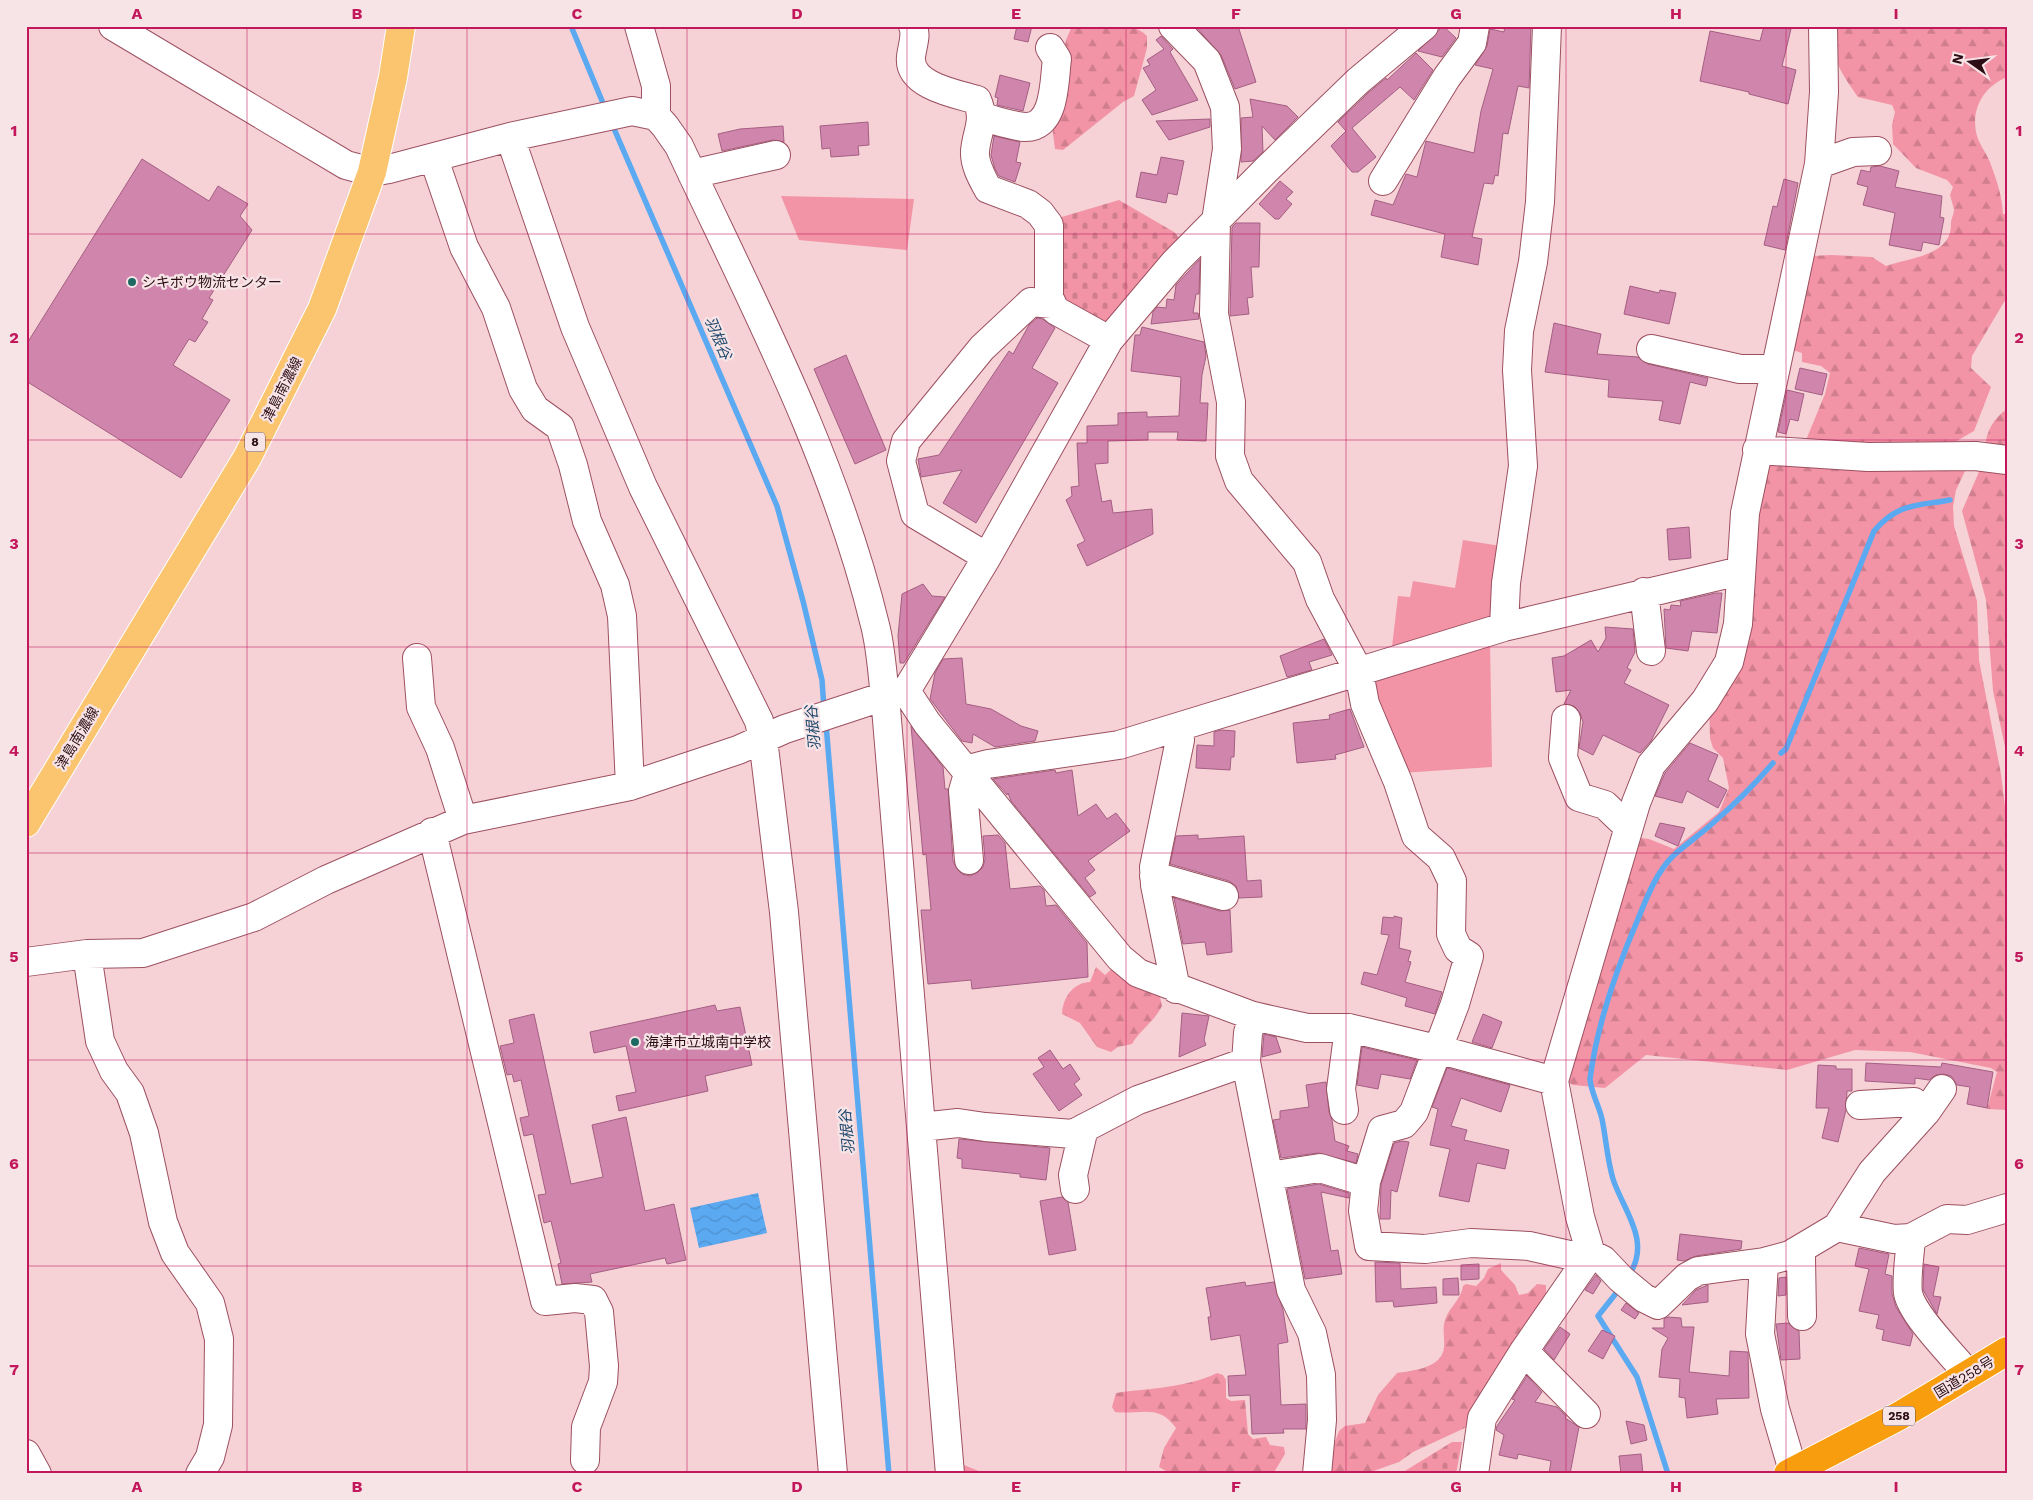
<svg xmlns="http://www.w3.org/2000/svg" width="2033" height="1500" font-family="'Work Sans','Noto Sans JP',sans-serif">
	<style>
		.grass { fill: #f294a6 }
		.forest { fill: url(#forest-firs) }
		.cemetery { fill: url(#cemetery-stones) }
		.water { fill: url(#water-waves) }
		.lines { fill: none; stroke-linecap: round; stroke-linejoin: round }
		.stream { stroke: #5aa9f1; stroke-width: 5.5 }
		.building { fill: #d086ac; stroke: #a45e82 }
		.minor-casing { stroke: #9c5060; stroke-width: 30 }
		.major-casing { stroke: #fff; stroke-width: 30 }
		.highway-casing { stroke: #fff; stroke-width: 30 }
		.minor { stroke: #fff; stroke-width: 28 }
		.major { stroke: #fbc46e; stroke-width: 28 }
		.highway { stroke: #f89d0d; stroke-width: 28 }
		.grid { fill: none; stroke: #c2185b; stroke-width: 1; stroke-opacity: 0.55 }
		.poi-dot { fill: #1d6963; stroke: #f7e4e7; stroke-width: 2 }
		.labels { text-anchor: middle; stroke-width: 4.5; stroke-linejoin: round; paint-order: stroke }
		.shield { fill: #f7e4e7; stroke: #694e54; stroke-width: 1 }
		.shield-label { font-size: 12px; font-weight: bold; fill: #2c0d15 }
		.poi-label { font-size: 14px; fill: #2c0d15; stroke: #f7e4e7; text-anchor: start }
		.street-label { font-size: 14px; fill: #2c0d15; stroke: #f7e4e7 }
		.water-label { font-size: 15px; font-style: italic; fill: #1f486d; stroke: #f7e4e7 }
		.neatline { fill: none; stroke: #c2185b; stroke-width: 2 }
		.grid-label { font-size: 16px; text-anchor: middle; font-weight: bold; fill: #c2185b }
	</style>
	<defs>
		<pattern id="forest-firs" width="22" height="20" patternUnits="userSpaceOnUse" patternTransform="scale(1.25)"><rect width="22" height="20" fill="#f294a6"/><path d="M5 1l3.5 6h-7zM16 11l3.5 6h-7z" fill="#d07e8e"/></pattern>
		<pattern id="cemetery-stones" width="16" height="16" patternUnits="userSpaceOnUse" patternTransform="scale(1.25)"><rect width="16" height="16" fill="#f294a6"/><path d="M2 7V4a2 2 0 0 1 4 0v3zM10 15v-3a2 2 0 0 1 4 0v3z" fill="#d07e8e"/></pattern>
		<pattern id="water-waves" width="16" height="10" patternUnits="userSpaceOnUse" patternTransform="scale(1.25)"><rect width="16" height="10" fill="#5aa9f1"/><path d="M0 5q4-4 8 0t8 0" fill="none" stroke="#4e90ce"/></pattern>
	</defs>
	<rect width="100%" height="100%" fill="#f6d2d7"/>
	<path class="grass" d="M781 196 914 199 907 250 799 240Z
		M1463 540 1507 547 1498 623 1391 655 1398 596 1410 597 1413 581 1455 588Z
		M1490 639 1492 767 1401 773 1366 676Z
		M964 1465 986 1474H964Z"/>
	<path class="forest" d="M1072 26C1094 26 1131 19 1147 36V48L1134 96 1123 102 1063 150 1055 149 1052 126 1066 40Z
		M1838 26H2007V77C1983 87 1970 110 1977 136 1980 146 1988 155 1991 165 1997 181 2002 196 2003 214H2007V297L1972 356 1971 368 1991 387 1974 431 1955 442 1931 451 1806 440 1825 394 1830 373 1821 366 1802 362V353L1783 347 1811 256 1832 255 1872 257 1886 266C1908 258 1951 256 1951 225 1950 220 1954 215 1954 210 1953 205 1951 199 1950 195L1953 187 1947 180 1916 168 1893 144 1892 125 1895 112 1892 105 1858 97C1840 71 1829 58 1838 26Z
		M2007 409V455L1985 448C1986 431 1994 418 2007 409Z
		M1761 454 1966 469 1956 490 1953 507 1954 526 1977 601 1979 660 2001 774 2007 823V1110L1987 1109 1997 1072 1991 1068 1910 1052 1855 1050 1787 1070 1646 1055 1605 1088 1573 1085 1562 1079 1632 837 1649 839 1674 849 1719 812 1729 788 1723 758 1713 748 1710 738 1709 704Z
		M1982 465 2007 466V756L1993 691 1986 600 1962 511Z
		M1096 967 1105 975 1114 967 1160 997 1162 1006C1154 1022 1140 1030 1132 1044L1118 1047 1111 1052 1097 1047 1080 1023 1062 1014C1063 997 1073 983 1090 982Z
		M1501 1263V1270L1515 1285 1519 1295 1528 1293 1537 1284 1546 1285V1295L1474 1420 1467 1427 1413 1452 1399 1462 1365 1474H1323L1339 1431 1345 1426 1365 1423 1378 1395 1397 1373C1411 1371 1443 1368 1444 1347 1445 1339 1442 1329 1445 1320 1449 1307 1461 1300 1463 1286L1466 1284 1476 1286 1484 1278 1488 1269Z
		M1217 1373 1223 1375 1226 1380V1398L1231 1401 1245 1400 1248 1434 1253 1439 1266 1437 1270 1445 1284 1447 1285 1454 1273 1474H1171L1159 1467 1164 1448 1176 1428C1159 1403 1140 1415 1115 1412L1112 1407 1116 1393C1150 1388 1186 1388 1217 1373Z"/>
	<path class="cemetery" d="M1119 200 1174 232 1184 243 1106 326 1065 306 1058 293 1055 219Z
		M1452 1442H1462L1456 1474H1400Z"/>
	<path class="water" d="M758 1193 767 1233 699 1248 690 1208Z"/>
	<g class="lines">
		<path class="stream" d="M571 26 605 108
			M612 124 777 506 803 601 822 680 824 709
			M826 724 889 1474
			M1781 753 1786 749 1874 531C1898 503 1916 506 1950 500
			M1629 1275C1652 1241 1623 1210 1613 1179 1607 1159 1606 1138 1602 1119 1599 1105 1591 1093 1590 1079 1597 1024 1616 970 1638 919 1647 897 1656 873 1673 856 1686 844 1701 834 1714 822 1735 804 1755 784 1773 763
			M1621 1287 1598 1316 1637 1377 1668 1474"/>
	</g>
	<path class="building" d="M1017 26H1032L1028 42 1014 39Z
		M1195 26H1238L1256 82 1235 89 1221 55Z
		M1443 26 1456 38 1442 57 1418 51Z
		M1505 26H1531L1529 88 1518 86 1508 134 1503 133 1498 176 1495 175 1493 184 1484 183 1472 237 1482 239 1478 265 1441 257 1445 234 1371 215 1375 200 1393 205 1406 174 1417 177 1426 141 1474 153 1481 111 1493 69 1475 65 1487 46 1490 29 1504 32Z
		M1764 26 1791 29 1782 66 1796 70 1788 104 1749 94V92L1700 81 1710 31 1760 41Z
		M1161 36 1173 49 1170 52 1198 100 1152 115 1142 100 1156 90 1143 68 1150 65 1147 60 1164 49 1156 40Z
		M1416 53 1433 70 1414 100 1400 87 1352 128 1376 157 1358 172H1352L1331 146 1346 131 1338 122 1368 93 1386 78 1387 80Z
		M1000 75 1030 83 1023 111 997 105 998 98 995 97Z
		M1250 99 1287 106 1298 117 1275 140 1262 126 1263 152 1253 161 1241 162V118L1253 117Z
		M1210 119V127L1169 140 1156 121Z
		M868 122 869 145 858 146 859 155 831 157 830 148 822 149 820 126Z
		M783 126 784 142 773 140 722 151 718 134 740 129Z
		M994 136 1020 142 1016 162 1021 163 1015 182 999 176 995 169 991 155Z
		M1161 157 1184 161 1177 195 1168 193 1166 203 1136 197 1141 172 1157 175Z
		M142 159 209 201 218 186 248 204 240 216 252 230 209 298 213 300 202 319 208 322 195 342 189 339 173 365 230 400 181 478 26 381V345Z
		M1880 166 1899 171 1895 187 1942 196 1940 217 1944 218 1939 245 1923 242 1921 251 1889 245 1895 213 1863 205 1868 187 1857 184 1861 170 1870 172 1871 167Z
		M1784 179 1798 183 1785 250 1764 245 1773 206 1777 207Z
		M1280 181 1293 192 1286 199 1292 204 1279 219H1275L1259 204Z
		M1236 223H1260L1259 267H1251L1253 297 1247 298 1249 314 1230 316 1232 227Z
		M1200 259 1199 294H1196L1193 313H1198L1199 319 1151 324 1153 312 1157 307 1166 308 1167 299 1174 300 1176 285Z
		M1630 286 1659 293 1660 290 1676 293 1669 324 1624 314Z
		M1037 318 1043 319 1055 328 1032 368 1058 383 976 523 943 503 962 470 921 477 918 459 939 455 1009 351 1013 354 1029 325Z
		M1554 323 1601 334 1597 354 1638 357 1648 364 1708 378 1706 386 1690 382 1680 424 1659 420 1663 401 1608 397 1609 380 1545 372Z
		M1142 327 1204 342 1206 356 1202 375 1200 403H1208L1206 441 1177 440 1178 432H1148V440L1108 441V463L1095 464 1102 502 1111 500 1113 513 1152 509 1153 534 1087 566 1077 545 1085 541 1066 500 1072 496 1071 487 1079 486 1077 443H1087V426L1118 425V413L1147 412V417L1179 416 1181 377 1131 371 1135 335H1140Z
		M846 355 886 450 855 464 814 369Z
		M1800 368 1827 374 1822 395 1795 389Z
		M1787 390 1804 394 1798 421 1790 419 1786 434 1778 432Z
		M1689 527 1691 558 1669 560 1667 529Z
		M923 584 932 596 945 597 904 663H900L898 636 902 594Z
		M1716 593H1722L1717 633 1692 631 1688 651 1666 648 1664 609 1670 610 1671 605 1681 606 1680 601Z
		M1605 627 1633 629 1635 652 1627 668 1631 670 1624 683 1669 705 1651 741 1640 753 1603 735 1593 755 1579 748 1583 722 1580 713 1574 706 1564 704 1571 690 1556 692 1552 658 1564 656 1591 640 1598 652 1606 638Z
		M1324 639 1332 655 1309 662 1312 670 1287 677 1280 656Z
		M962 658 966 704 991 709 1021 726 1038 731 1035 741 995 747 973 734 972 743 962 741 930 699 935 673 943 659Z
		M1350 709 1364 747 1335 755 1336 759 1297 763 1293 723 1330 719 1329 715Z
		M911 726 943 767 945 789H948L953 861 957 869 962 874 970 876 978 872 983 867 985 859 983 836 998 835 1005 843 1010 889 1040 886 1044 890 1046 906 1056 905 1087 943 1088 977 972 989 971 980 928 984 921 910H931L926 854 923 855Z
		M1221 730 1235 731 1234 757H1231L1230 770 1196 768 1197 745 1214 746V732Z
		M1690 743 1718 755 1708 780 1727 790 1718 808 1687 791 1682 803 1655 796 1665 773Z
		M1055 770 1056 773 1072 770 1078 816 1096 804 1107 819 1116 813 1130 831 1088 861 1095 870 1085 878 1096 893 1090 897 1011 801 1008 793 1007 795 993 779Z
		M1660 823 1685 828 1678 846 1655 836Z
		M1198 835V839L1244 836 1247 881 1261 880 1262 897 1239 898 1236 886 1229 881 1170 864 1176 836Z
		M1174 898 1220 911 1230 910 1232 952 1207 955 1205 942 1183 944Z
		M1394 916 1402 918 1399 948 1411 951 1408 961 1411 962 1405 982 1442 992 1435 1014 1405 1006 1407 998 1361 984 1364 972 1377 975 1389 935 1381 934 1383 917 1394 918Z
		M715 1005 717 1011 740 1007 752 1065 705 1076 708 1091 619 1111 616 1096 636 1092 626 1046 594 1053 590 1032Z
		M1182 1013 1209 1016 1204 1040 1206 1045 1179 1057Z
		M534 1014 571 1184 603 1177 592 1125 626 1117 645 1211 674 1204 686 1260 667 1264 665 1258 590 1274 592 1282 562 1284 558 1264 561 1263 551 1221 544 1223 538 1195 546 1194 533 1134 524 1136 520 1118 529 1116 521 1080 514 1082 512 1074 507 1075 500 1046 514 1043 509 1020Z
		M1483 1014 1502 1022 1492 1048 1472 1042Z
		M1264 1034 1276 1037 1281 1052 1262 1057Z
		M1362 1047 1417 1060 1410 1079 1381 1074 1378 1089 1357 1085Z
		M1050 1050 1063 1069 1070 1064 1080 1079 1074 1084 1082 1095 1059 1111 1033 1074 1044 1067 1038 1058Z
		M1866 1063 1941 1067 1942 1063 1993 1072 1987 1108 1967 1104 1970 1087 1957 1085 1951 1076 1944 1074 1936 1075 1929 1080 1915 1078V1084L1865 1081Z
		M1818 1065 1836 1066V1069H1852V1091H1847L1846 1110 1838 1142 1822 1138 1829 1108H1816Z
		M1447 1068 1510 1085 1501 1112 1461 1098 1451 1126 1467 1130 1464 1140 1509 1150 1505 1169 1477 1163 1469 1202 1439 1196 1450 1149 1430 1145 1438 1109 1432 1107Z
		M1326 1082 1329 1112 1332 1120 1335 1141 1349 1146 1347 1151 1358 1154 1356 1163 1318 1153 1281 1158 1273 1120 1280 1119V1111L1309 1107 1306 1085Z
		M959 1139 1050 1148 1046 1180 1020 1177V1174L962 1168V1159L957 1158Z
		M1402 1141 1409 1142 1397 1192 1391 1190 1390 1219H1380L1381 1185 1394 1143Z
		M1319 1184 1349 1193V1198L1321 1192 1331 1251 1338 1250 1342 1274 1305 1279 1287 1189Z
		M1062 1197 1068 1202 1076 1250 1049 1255 1040 1201Z
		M1680 1234 1742 1241 1741 1249 1696 1256 1684 1261 1677 1260Z
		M1859 1248 1889 1254 1885 1274 1892 1276V1294L1896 1307 1913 1334 1910 1346 1882 1340 1884 1330 1876 1328 1879 1315 1859 1311 1869 1269 1855 1266Z
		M1375 1262 1400 1263 1401 1289 1436 1287 1437 1303 1394 1307 1393 1301 1376 1302Z
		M1479 1264V1279L1461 1280V1265Z
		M1924 1264 1939 1267 1933 1296 1941 1297 1937 1314 1923 1290Z
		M1596 1275 1601 1281 1593 1294 1585 1290Z
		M1786 1277V1295L1778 1296 1779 1278Z
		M1458 1278 1459 1295H1443V1279Z
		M1245 1282 1246 1286 1274 1282 1283 1310 1288 1342 1278 1344 1281 1405 1306 1404V1429H1283L1284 1433 1252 1434 1250 1395 1229 1396 1228 1376 1246 1375 1240 1335 1211 1340 1208 1317H1211L1206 1288Z
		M1708 1285V1302L1682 1305 1696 1290Z
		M1626 1303 1639 1313 1635 1319 1621 1310Z
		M1668 1317 1681 1318 1682 1327H1694L1689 1372 1729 1376 1730 1351 1748 1352 1749 1398 1716 1399 1718 1414 1687 1418 1685 1398 1679 1397 1680 1379 1659 1377 1662 1349 1668 1338 1652 1328H1664V1319Z
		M1788 1323 1799 1331 1800 1359 1781 1360 1776 1324Z
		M1560 1327 1570 1334 1554 1360 1544 1349Z
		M1602 1330 1615 1336 1603 1359 1588 1351Z
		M1527 1376 1542 1392 1535 1402 1557 1407 1566 1416 1565 1418 1579 1427 1570 1474H1549L1551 1461 1518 1454 1517 1459 1499 1455 1504 1435 1496 1430 1497 1426 1515 1400 1512 1399Z
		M1626 1421 1644 1425 1647 1440 1631 1444Z
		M1641 1454 1643 1474H1621L1619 1456Z"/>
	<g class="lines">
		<defs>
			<path id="minor" d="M113 26 346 165 372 172 389 169 510 137 632 111 656 116 665 126 679 146C752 302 834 456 875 625 881 648 882 672 885 696L950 1474
				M639 26 656 86V116
				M913 26C917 36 912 46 911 57 908 86 957 94 977 100 986 121 977 130 975 151 974 164 982 178 988 189L1028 204 1040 213 1049 225V297L1055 310 1109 340
				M1173 26 1207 61 1225 107 1227 149 1216 221 1214 314 1231 402 1230 456 1239 481 1307 562 1320 599 1359 672 1365 704 1398 782 1416 836 1441 858 1452 881 1451 934 1458 949 1469 956 1455 1004 1414 1112 1404 1124 1382 1130 1366 1182 1363 1211 1369 1246 1425 1249 1471 1243 1529 1246 1569 1255 1591 1254 1603 1260 1621 1279 1644 1298 1658 1305 1687 1277 1698 1271 1764 1262
				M982 117C995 120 1011 126 1025 127 1056 128 1054 80 1057 59L1050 48
				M510 137 575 327 643 487 759 721 763 739 784 912 833 1474
				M434 159 464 247 496 308 523 389 535 409 560 427 573 465 587 521 615 585 622 616 630 786
				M1819 164 1853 152 1877 151
				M692 174 776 155
				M1383 181 1447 77 1472 43 1475 26
				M1651 349 1740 369H1774
				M1757 450 1868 457 1975 456 2007 460
				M987 557 915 514 901 461 906 441 982 348 1031 302 1052 304
				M1644 592 1651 651
				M1504 627 1506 583 1523 466 1517 370 1519 331 1533 262 1540 202 1547 26
				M417 658 421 707 440 748 463 820
				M906 691 927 723 1120 958 1138 973 1253 1016 1307 1028H1349L1437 1049 1554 1081
				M1566 719 1563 758 1579 797 1605 805 1628 827
				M1176 728 1180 740 1154 867 1155 885 1176 989
				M965 770 988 764 1119 745 1504 627 1740 571
				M968 774 963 791 969 860
				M432 832 545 1301 575 1298 593 1300 599 1312 604 1366 603 1382 586 1427 585 1460
				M1154 876 1224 896
				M87 954 100 1041 114 1071 130 1093 144 1133 163 1222 175 1253 210 1303 219 1339 218 1425 210 1457 200 1474
				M26 962 87 954 143 953 254 917 326 880 463 820 630 786 738 750 785 729 885 696 906 691 987 557 1109 340 1175 262 1267 169 1358 81 1424 26
				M1253 1016 1248 1033 1246 1062 1291 1290 1312 1333 1321 1375 1322 1420 1317 1474
				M1860 1105 1914 1102 1926 1112 1942 1089
				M1344 1110 1341 1089 1349 1028
				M921 1127 958 1123 985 1127 1073 1134 1138 1100 1246 1062
				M1269 1176 1320 1168 1366 1182
				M1075 1189 1073 1175 1084 1128
				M1837 1227 1894 1239 1911 1238 1947 1219 1967 1220 2007 1208
				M1911 1238C1910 1255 1906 1276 1908 1293 1912 1315 1953 1355 1968 1374
				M1795 1252 1801 1257 1802 1316
				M1524 1351 1586 1414
				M26 1454 37 1474
				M1474 1474 1482 1418 1524 1351 1591 1254 1580 1217 1554 1081 1636 803 1651 765 1705 701 1729 662 1738 624 1745 513 1819 164 1824 92 1823 26
				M1794 1474 1775 1409 1760 1334 1764 1262 1790 1255 1837 1227 1872 1172 1926 1112"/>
			<path id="major" d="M26 823 247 458 322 309 372 172 393 77 401 26"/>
			<path id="highway" d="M1788 1474 1899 1416 2007 1351"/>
		</defs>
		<use href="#minor" class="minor-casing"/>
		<use href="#major" class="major-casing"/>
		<use href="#highway" class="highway-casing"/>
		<use href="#minor" class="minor"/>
		<use href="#major" class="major"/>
		<use href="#highway" class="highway"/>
	</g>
	<path class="grid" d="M247 26V1474M467 26V1474M687 26V1474M907 26V1474M1126 26V1474M1346 26V1474M1566 26V1474M1786 26V1474M26 234H2007M26 440H2007M26 647H2007M26 853H2007M26 1060H2007M26 1266H2007"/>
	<g class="poi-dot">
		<circle cx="132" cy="282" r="5"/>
		<circle cx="635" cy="1042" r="5"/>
	</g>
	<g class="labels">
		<g class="shield">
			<rect x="245" y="432.5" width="20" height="19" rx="4"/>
			<rect x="1883" y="1406.5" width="32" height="19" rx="4"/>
		</g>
		<g class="shield-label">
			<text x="255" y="446">8</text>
			<text x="1899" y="1420">258</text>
		</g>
		<g class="poi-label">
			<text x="142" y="287">シキボウ物流センター</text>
			<text x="645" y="1047">海津市立城南中学校</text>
		</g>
		<g class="street-label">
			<text transform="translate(282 389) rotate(-63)" y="5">津島南濃線</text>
			<text transform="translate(77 738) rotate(-59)" y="5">津島南濃線</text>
			<text transform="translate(1964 1377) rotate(-31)" y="5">国道258号</text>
		</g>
		<g class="water-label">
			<text transform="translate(718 338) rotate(67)" y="5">羽根谷</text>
			<text transform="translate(813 728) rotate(-95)" y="5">羽根谷</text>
			<text transform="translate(847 1132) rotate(-95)" y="5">羽根谷</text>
		</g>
	</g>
	<rect width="2033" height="1500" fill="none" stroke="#f7e4e7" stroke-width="55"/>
	<g transform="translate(1970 62) rotate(284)" stroke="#f7e4e7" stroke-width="4" paint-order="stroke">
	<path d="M0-4L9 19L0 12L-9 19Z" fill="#2c0d15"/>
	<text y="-8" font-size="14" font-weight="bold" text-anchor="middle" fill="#2c0d15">N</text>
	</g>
	<rect x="28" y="28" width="1978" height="1444" class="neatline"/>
	<g class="grid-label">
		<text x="137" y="19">A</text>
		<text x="357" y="19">B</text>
		<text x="577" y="19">C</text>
		<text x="797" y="19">D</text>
		<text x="1016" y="19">E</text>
		<text x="1236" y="19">F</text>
		<text x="1456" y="19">G</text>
		<text x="1676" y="19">H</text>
		<text x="1896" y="19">I</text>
		<text x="14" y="136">1</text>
		<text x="2019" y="136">1</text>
		<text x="14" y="343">2</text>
		<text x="2019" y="343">2</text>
		<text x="14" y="549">3</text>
		<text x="2019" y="549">3</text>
		<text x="14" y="756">4</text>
		<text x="2019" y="756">4</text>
		<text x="14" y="962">5</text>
		<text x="2019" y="962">5</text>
		<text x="14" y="1169">6</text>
		<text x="2019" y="1169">6</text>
		<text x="14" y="1375">7</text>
		<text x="2019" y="1375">7</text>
		<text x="137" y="1492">A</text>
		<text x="357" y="1492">B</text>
		<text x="577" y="1492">C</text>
		<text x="797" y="1492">D</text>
		<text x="1016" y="1492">E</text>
		<text x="1236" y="1492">F</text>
		<text x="1456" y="1492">G</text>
		<text x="1676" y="1492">H</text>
		<text x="1896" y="1492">I</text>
	</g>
</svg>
